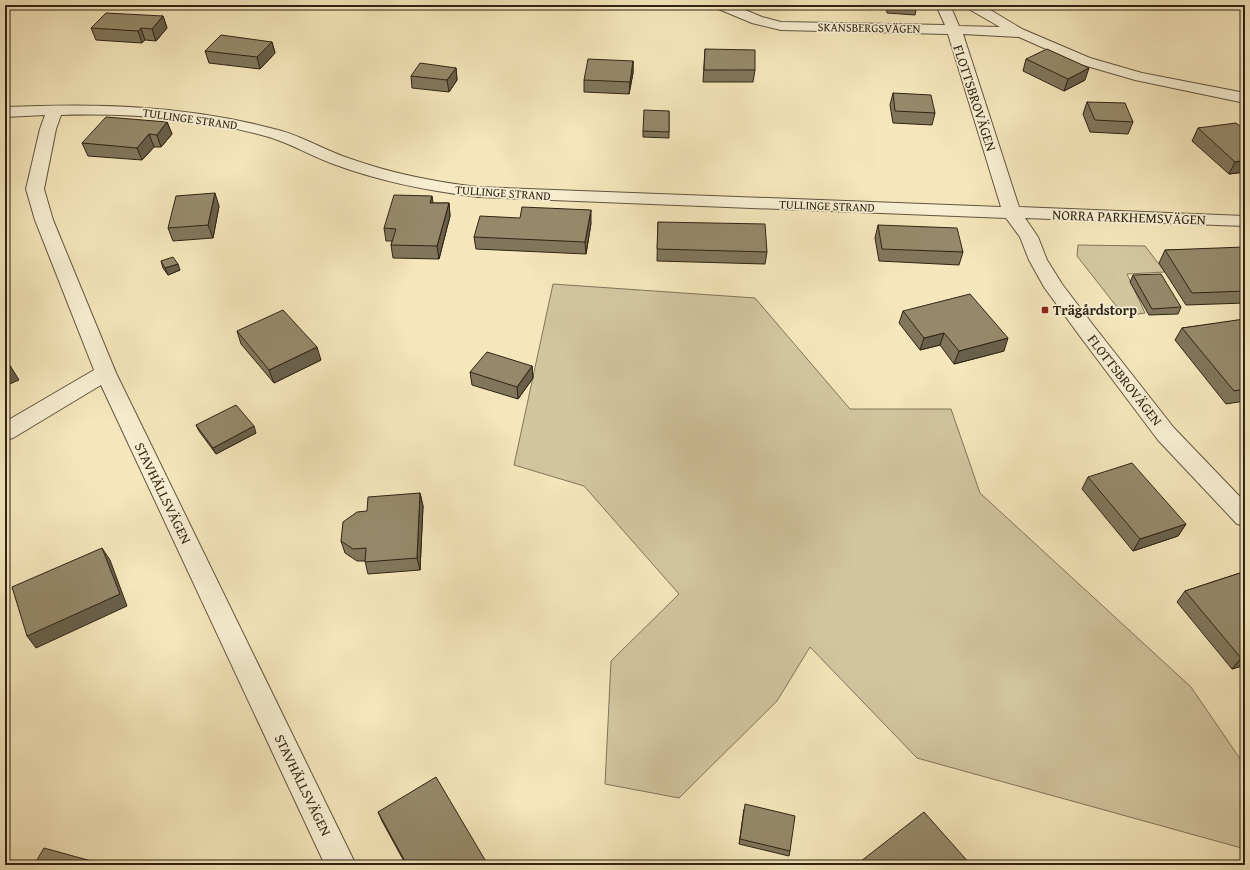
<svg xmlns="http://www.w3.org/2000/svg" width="1250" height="870" font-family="'Gentium Book Plus',serif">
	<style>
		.green { fill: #d3c69f; stroke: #81745a }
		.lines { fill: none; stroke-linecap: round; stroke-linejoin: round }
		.minor-casing { stroke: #60543e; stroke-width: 2 }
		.minor { fill: #f8efd3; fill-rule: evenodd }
		.wall { fill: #81765c; stroke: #2f2315 }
		.shaded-wall { fill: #69604b; stroke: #2f2315 }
		.building { fill: #96896b; stroke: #2f2315 }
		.poi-dot { fill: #8f2418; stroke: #f8efd3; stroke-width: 1.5 }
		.labels { text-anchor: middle; stroke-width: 3.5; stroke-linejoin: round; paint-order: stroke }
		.far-street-label { font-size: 12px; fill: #2f2315; stroke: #f8efd3 }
		.street-label { font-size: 14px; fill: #2f2315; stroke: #f8efd3 }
		.poi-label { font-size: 14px; font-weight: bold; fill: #2f2315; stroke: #f8efd3; text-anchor: start }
	</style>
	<rect width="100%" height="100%" fill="#f5e7bb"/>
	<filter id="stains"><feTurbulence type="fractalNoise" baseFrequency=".005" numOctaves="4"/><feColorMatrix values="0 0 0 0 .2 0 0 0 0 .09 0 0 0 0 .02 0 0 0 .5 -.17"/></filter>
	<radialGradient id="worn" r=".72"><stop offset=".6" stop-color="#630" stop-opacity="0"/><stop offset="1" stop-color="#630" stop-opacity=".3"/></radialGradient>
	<path class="green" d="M1078 245 1145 246 1165 272 1127 274 1145 313 1124 316 1077 256Z
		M553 284 755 298 850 409H951L980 493 1191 687 1245 766V849L917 758 810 647 777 701 679 798 605 784 611 661 679 594 584 486 514 465Z"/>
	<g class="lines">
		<defs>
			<path id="minor" d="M714 5H733L762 17 781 22 945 25 936 5H950L959 26 1000 27 967 8 965 5H982L1022 29 1090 58 1142 73 1245 93V103L1135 80 1080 64 1019 37 963 34 1019 207 1245 216V226L1025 218 1038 237 1047 260 1062 284 1093 325 1174 428 1245 502V526L1237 524 1158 440 1079 335 1044 287 1029 260 1020 237 1006 218 478 197C430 191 382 182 336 165 313 157 292 144 269 137 202 118 130 113 61 115L56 129 44 189 53 220 116 373 356 865H325L101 385 13 438 5 440V422L94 370 35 220 26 189 40 129 45 115 5 117V107C98 103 187 105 278 130 302 136 324 150 348 158 390 173 434 182 478 187L1001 207 948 34 781 30 752 23 716 8Z"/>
		</defs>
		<use href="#minor" class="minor-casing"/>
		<use href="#minor" class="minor"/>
	</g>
	<path class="wall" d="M886 5H917L915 15 887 13Z
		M163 16 167 28 156 41 145 40 142 43 96 40 91 28Z
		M272 42 275 53 260 69 209 63 205 51Z
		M705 49 755 70 753 82H703Z
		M1026 59 1085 80 1064 91 1023 71Z
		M633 61V73L629 94 584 92V80Z
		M456 68 457 80 449 92 412 88 411 76Z
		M893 93 935 113 932 125 893 123 890 105Z
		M1087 102 1133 122 1128 134 1090 132 1083 114Z
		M669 111V138L643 137V131Z
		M167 122 172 134 161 147H154L142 160 88 156 82 143Z
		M1198 128 1245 130V172L1229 174 1192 141Z
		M433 203H449L450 216 439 259 393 258 391 245 392 241H386L384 228Z
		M219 206 213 238 173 241 168 228Z
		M658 222 767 252 765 264 657 261Z
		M591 223 586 254 476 249 474 237Z
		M878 225 963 252 959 265 879 261 875 238Z
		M1245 249V303L1186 305 1159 263 1165 250Z
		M161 261 180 270 168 275 163 268Z
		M1133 275 1181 307 1178 314 1149 315 1130 282Z
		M903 311 1004 351 954 364 940 345 920 350 899 323Z
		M1245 320V401L1226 404 1175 340 1182 328Z
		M237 331 321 360 274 383 241 344Z
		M532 366 533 378 518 399 472 385 470 372Z
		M196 425 256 433 216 454 199 431Z
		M1088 477 1186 524 1178 536 1133 551 1082 489Z
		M420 493 423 506 420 570 368 574 365 561H357L345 553 341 541 367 511Z
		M1240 573 1245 665 1232 669 1177 602 1185 591Z
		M744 809 790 851 789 856 739 844Z
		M378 812 488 865H406L382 821Z"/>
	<path class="shaded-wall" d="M163 16 167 28 156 41 152 29Z
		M141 28 145 40 142 43 138 31Z
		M272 42 275 53 260 69 257 57Z
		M633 61V73L629 94 630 82Z
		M456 68 457 80 449 92 447 80Z
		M1089 68 1085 80 1064 91 1068 79Z
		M167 122 172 134 161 147 157 135Z
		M149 134 154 147 142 160 137 148Z
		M1245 160V172L1229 174 1235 162Z
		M215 193 219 206 213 238 208 225Z
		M432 196 434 209 430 203Z
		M449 203 450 216 439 259 437 246Z
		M591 210V223L586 254 585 242Z
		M178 264 180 270 168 275 165 268Z
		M944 333 940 345 920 350 924 338Z
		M1008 338 1004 351 954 364 959 351Z
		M317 347 321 360 274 383 269 370Z
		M532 366 533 378 518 399 517 387Z
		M11 367 19 380 5 386V370Z
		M254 426 256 433 216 454 213 448Z
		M420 493 423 506 420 570 417 558Z
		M1186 524 1178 536 1133 551 1140 539Z
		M102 548 110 560 127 606 36 648 27 636Z
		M1245 657V665L1232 669 1241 658Z"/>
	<path class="building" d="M106 13 163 16 152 29 141 28 138 31 91 28Z
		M221 35 272 42 257 57 205 51Z
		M705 49 755 50V70H704Z
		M1047 49 1089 68 1068 79 1026 59Z
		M588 59 633 61 630 82 584 80Z
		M420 63 456 68 447 80 411 76Z
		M893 93 931 95 935 113 895 111Z
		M1087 102 1125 103 1133 122 1095 120Z
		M644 110 669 111V132L643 131Z
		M106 117 167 122 157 135 149 134 137 148 82 143Z
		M1236 123 1245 130V160L1235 162 1198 128Z
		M215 193 208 225 168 228 176 196Z
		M394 195 432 196 430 203H449L437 246 391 245 396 229 384 228Z
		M522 207 591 210 585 242 474 237 480 216 520 218Z
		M658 222 765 224 767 252 657 249Z
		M878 225 957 228 963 252 882 249Z
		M1244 247 1245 249V291L1192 293 1165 250Z
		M173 257 178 264 165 268 161 261Z
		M1161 274 1181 307 1152 309 1133 275Z
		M970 294 1008 338 959 351 944 333 924 338 903 311Z
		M283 310 317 347 269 370 237 331Z
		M1244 319 1245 320V389L1234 391 1182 328Z
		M487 352 532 366 517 387 470 372Z
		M5 357 11 367 5 370Z
		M236 405 254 426 213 448 196 425Z
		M1132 463 1186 524 1140 539 1088 477Z
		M420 493 417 558 365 562 366 548 353 549 341 541 343 522 357 512 367 511 368 497Z
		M102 548 120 594 27 636 12 587Z
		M1240 573 1245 579V657L1241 658 1185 591Z
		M436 777 488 865H407L378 812Z
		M745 804 795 816 790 851 740 839Z
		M924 812 971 865H856Z
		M44 848 106 865H34Z"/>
	<rect class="poi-dot" x="1041" y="306" width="8" height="8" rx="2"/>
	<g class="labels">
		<g class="far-street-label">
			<text transform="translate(869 28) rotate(1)" y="4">SKANSBERGSVÄGEN</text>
			<text transform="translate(190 119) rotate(8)" y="4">TULLINGE STRAND</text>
			<text transform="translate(503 193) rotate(4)" y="4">TULLINGE STRAND</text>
			<text transform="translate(827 206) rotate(2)" y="4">TULLINGE STRAND</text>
		</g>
		<g class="street-label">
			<text transform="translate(975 98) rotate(72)" y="5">FLOTTSBROVÄGEN</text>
			<text transform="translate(1129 217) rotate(2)" y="5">NORRA PARKHEMSVÄGEN</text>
			<text transform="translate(1125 380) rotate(52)" y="5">FLOTTSBROVÄGEN</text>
			<text transform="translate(163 493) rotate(64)" y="5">STAVHÄLLSVÄGEN</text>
			<text transform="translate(303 785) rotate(64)" y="5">STAVHÄLLSVÄGEN</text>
		</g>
		<g class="poi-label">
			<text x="1053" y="315">Trägårdstorp</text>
		</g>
	</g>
	<rect width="1250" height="870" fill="none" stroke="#f5e7bb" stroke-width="20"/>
	<rect x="6" y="6" width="1238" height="858" fill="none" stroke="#2f2315" stroke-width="2"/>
	<rect x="10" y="10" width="1230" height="850" fill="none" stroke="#2f2315"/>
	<rect width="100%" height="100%" filter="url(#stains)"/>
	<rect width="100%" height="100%" fill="url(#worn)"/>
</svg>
